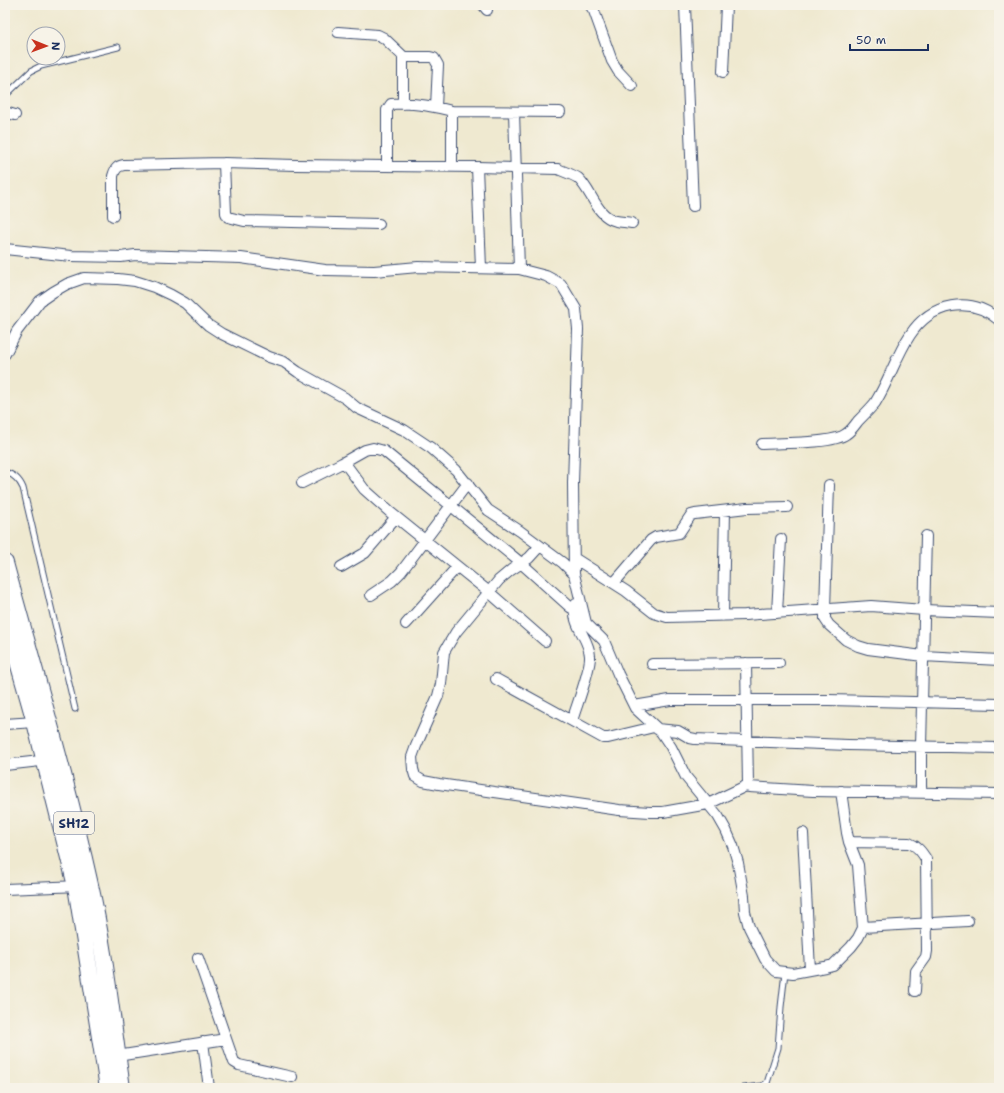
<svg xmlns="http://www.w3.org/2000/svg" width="1004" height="1093" font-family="'Shantell Sans',sans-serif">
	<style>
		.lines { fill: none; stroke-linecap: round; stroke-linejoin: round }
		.lane-casing { stroke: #3b4b6f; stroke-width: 7 }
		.street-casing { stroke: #3b4b6f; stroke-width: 12 }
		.primary-casing { stroke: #3b4b6f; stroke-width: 18 }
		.lane { stroke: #fff; stroke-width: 5 }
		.street { stroke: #fff; stroke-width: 10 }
		.primary { stroke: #fff; stroke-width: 16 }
		.labels { text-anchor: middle; stroke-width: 4; stroke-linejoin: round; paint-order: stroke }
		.shield { fill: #f7f3e8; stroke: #5d6a87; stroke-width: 1 }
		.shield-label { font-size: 13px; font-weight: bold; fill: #1b2f5e }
	</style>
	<rect width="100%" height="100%" fill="#f7f3e8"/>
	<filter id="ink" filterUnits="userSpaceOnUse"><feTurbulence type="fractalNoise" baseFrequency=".025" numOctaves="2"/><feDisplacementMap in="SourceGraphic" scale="8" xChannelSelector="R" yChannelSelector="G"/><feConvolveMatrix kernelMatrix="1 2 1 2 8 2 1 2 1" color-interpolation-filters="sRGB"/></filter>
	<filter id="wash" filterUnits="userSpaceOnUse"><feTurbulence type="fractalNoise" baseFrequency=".012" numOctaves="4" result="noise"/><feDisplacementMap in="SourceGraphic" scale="16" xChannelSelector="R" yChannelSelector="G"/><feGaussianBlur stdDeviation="0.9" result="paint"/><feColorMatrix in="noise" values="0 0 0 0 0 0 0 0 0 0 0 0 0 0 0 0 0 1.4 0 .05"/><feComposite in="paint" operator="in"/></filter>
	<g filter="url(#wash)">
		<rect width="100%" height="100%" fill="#efe9d0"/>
	</g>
	<g filter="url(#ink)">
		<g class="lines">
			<defs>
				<path id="lane" d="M5 96 31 71 41 66 118 47
					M5 472C14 475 19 479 23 488L75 709
					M744 1088 762 1086 767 1083 778 1048 781 1007 785 972"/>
				<path id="street" d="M483 5 487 10
					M590 5 594 11 612 61 618 71 632 86
					M685 5 693 206
					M338 32 378 35 384 38 404 57
					M723 72 726 5
					M403 104V59L406 57H430L434 58 438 65 436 107
					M452 111V166
					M5 112 15 115
					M514 112 519 269
					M224 163 226 213 228 217 244 221 379 224
					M387 166V110L391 104C410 102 433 106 452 111L560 112
					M477 167 481 268
					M113 216V176C115 169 117 166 124 165L224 163 296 165 477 167 558 169C564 172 572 174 578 178 592 191 596 216 616 221 621 222 627 222 632 223
					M5 249 71 256 121 257 135 255 241 258 325 270 374 271 418 267 519 269 546 276 561 284 576 309 578 329 573 483 574 574
					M5 354 17 331 40 301 53 292 67 284 84 278 118 279 135 281 154 287 171 295 185 303 208 325 222 334 269 357 284 362 298 372 345 398 357 408 404 430 431 448 456 470 488 510 520 531 563 563 574 574 586 623 604 641 618 674 635 708 661 732 671 747 686 777 718 816 726 830 733 846 738 863 744 896 745 912 749 927 765 959 776 971 793 973 825 967 833 965 851 947 858 938 863 928 858 865 849 842 847 833 841 791
					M762 444C780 443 833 444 846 434 851 431 855 425 858 421 864 415 870 409 875 403 889 381 896 356 910 335 931 303 970 295 999 320
					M344 462 364 489 391 513 489 592 545 641
					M302 483 342 463 365 450 373 448 384 451 521 563 570 607 575 610
					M829 485 825 609V619L829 625 846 640 858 646 868 649 923 656 999 660
					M539 547 529 558 511 570 499 580 456 632 444 652 441 684 438 696 416 746 412 757 413 769 415 776 423 781 439 784 619 810 650 812H663L708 804 748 785
					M574 558 626 591 654 613 667 617 745 615 871 606 924 610 999 613
					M341 567 365 553 396 517
					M614 583 651 540 656 537 679 533 691 515 695 514 747 508 787 507
					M371 595 392 581 401 572 468 483
					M777 613 781 539
					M723 616 725 511
					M406 624 457 567
					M746 663 748 785 749 787 813 791 999 794
					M652 664 779 663
					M496 679 603 738H608L654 727
					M634 706 670 700H829L999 704
					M572 721C576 707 591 669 590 656 589 637 570 624 576 604
					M5 724 35 722
					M657 729 678 731 690 738 695 739 848 745 999 748
					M5 765 49 760
					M921 792V746L926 536
					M803 833 810 970
					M849 842 909 843C917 846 921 851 926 859L927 951 926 957 916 971 915 991
					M5 889 80 886
					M863 927 968 921
					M198 958 234 1062 239 1065 292 1077
					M203 1042 209 1088
					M117 1056 226 1039"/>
				<path id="primary" d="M5 563C34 670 66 776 90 885 105 951 112 1020 122 1088
					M5 616 35 722 76 886 108 1088"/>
			</defs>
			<use href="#lane" class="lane-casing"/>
			<use href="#street" class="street-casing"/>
			<use href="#primary" class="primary-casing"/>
			<use href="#lane" class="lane"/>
			<use href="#street" class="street"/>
			<use href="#primary" class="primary"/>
		</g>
	</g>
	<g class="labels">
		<rect class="shield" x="54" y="812" width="40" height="22" rx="3"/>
		<g class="shield-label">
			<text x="74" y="828">SH12</text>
		</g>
	</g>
	<rect width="1004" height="1093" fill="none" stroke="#f7f3e8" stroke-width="20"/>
	<g transform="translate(46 46) rotate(91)"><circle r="19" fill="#f7f3e8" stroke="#9fa5b1"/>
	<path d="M0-3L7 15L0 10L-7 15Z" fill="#c8321e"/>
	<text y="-6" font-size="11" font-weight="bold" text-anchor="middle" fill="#1b2f5e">N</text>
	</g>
	<path d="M850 44v6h78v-6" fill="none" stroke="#1b2f5e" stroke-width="2"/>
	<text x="856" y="44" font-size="12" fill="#1b2f5e" stroke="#f7f3e8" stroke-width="3" paint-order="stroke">50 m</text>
</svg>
